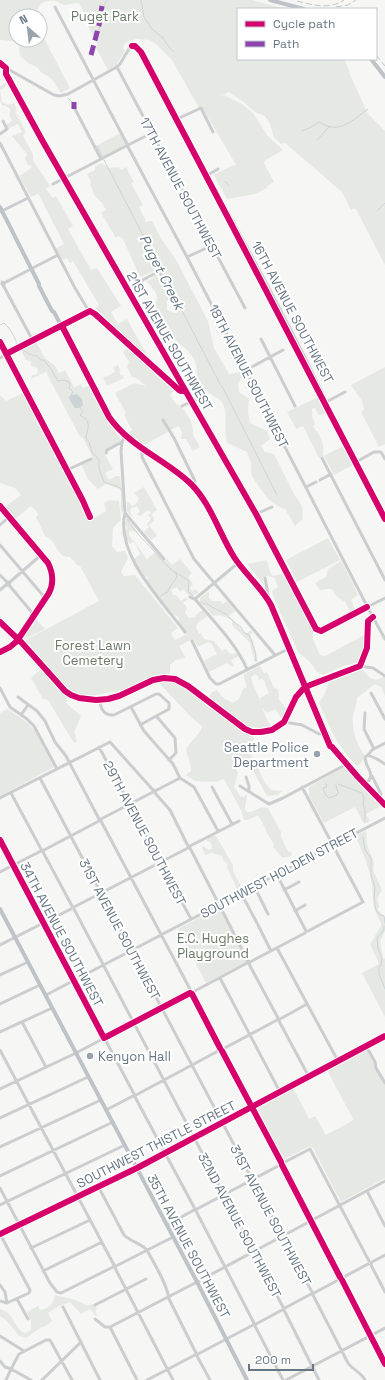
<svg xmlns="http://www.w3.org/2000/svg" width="385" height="1380" font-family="'Space Grotesk',sans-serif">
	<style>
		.green { fill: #e6e9e3 }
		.water { fill: #cdd4d7 }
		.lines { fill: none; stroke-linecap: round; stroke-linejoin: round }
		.stream { stroke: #cdd4d7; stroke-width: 1 }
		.minor { stroke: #cccdce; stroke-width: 3 }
		.major { stroke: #bec3c7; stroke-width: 4 }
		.rail { stroke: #c2c3c4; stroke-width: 1; stroke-dasharray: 6 3; stroke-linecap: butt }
		.quiet { stroke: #8e44ad; stroke-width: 5; stroke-dasharray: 10 5; stroke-linecap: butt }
		.cycleway-casing { stroke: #fff; stroke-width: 8 }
		.cycleway { stroke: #d6006c; stroke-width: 6 }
		.poi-dot { fill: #99a3ac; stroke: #fff; stroke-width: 1.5 }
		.labels { text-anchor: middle; stroke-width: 4; stroke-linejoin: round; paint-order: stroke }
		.park-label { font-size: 13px; fill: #6a7b66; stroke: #fff }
		.street-label { font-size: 13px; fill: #677784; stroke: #fff }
		.poi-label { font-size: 13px; fill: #677784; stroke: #fff; text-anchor: end }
		.water-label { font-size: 14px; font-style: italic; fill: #63777f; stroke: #fff }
	</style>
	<rect width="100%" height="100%" fill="#f6f6f5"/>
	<path class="green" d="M0 0H252L285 9H238V59H345L351 77 368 114 385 131V265L357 211 355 208 351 210 342 192 285 143 281 144 274 138 270 124 265 116 255 112 246 104 229 92 220 96 224 95 242 104 253 113 267 135 283 150 266 160 264 163 274 182 267 186V188L255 194 227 199 214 175 231 166 236 165 202 107 199 108 172 60 157 45 150 40 136 39 125 43 123 47 125 51 116 65 108 70 96 48 97 43 87 24 89 22 79 3C74 3 68 5 64 5 61 4 58 2 55 1 43 0 37 4 37 16H16V40H40V31L70 88 61 93 52 79 41 72 37 67 28 63 20 56 19 46 13 41 0 40Z
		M5 83 7 86 0 90 2 102 8 105 14 103 17 110 15 111 26 132 23 136 33 154V160L50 186 46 189 53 198 56 196 73 226 68 229 91 270 97 268 121 306 111 312 118 324 127 319 149 359 94 310 99 305 73 261 70 263 67 258 62 260 56 248 64 244 39 195 38 194 31 197 19 176 30 169 32 166 28 165 25 159 27 154 12 136 22 132 18 124 8 129 6 125 12 121 9 114 11 110 5 105 3 106 0 101V86Z
		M120 133 126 145 102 158 96 146Z
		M101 163 109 168 119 167 121 170 126 167 134 182 131 183 143 205 139 207 146 221 145 222 152 221 162 240 175 258 208 321 214 348 229 374 239 372 243 375 238 384 239 392 249 399 248 412 250 423 267 431 270 439 261 446 265 452 274 454 294 494 302 506 303 519 295 526 285 509 278 506 269 500 259 487 251 474V463L247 452 227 443C223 430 229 414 222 402 219 398 212 396 209 393 204 389 201 382 196 378 201 351 178 348 167 330 162 322 160 313 155 305 160 294 154 290 147 282L156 275 169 298 167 302V310L174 313 183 309C180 297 170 277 160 269L140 277 123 239 119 236 116 238 101 213 106 210 102 203 94 195 90 184 91 182 87 174 95 170V166Z
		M36 342 45 358 55 366 59 373 65 370 74 387 81 384 83 388 88 386 107 421 121 439V441L106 450 104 453 113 469 105 473 109 480 116 476H120L122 492 119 489 106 484 98 489 88 479 81 464 93 458 83 438 80 437 46 372 31 379 32 375 37 374 38 370 36 367 31 366V362L26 360 22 353 23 349Z
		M126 348 175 390 170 395 175 403 182 407 190 419 193 429V435L200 447 193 451 186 439H181L182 432 178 426 143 446 127 434 132 430 124 415 126 413 115 393 134 383 146 386 138 379 132 377 127 367 129 362 123 352Z
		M118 365 120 370 119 371 121 376 123 375 124 378 107 386 103 378 115 372 113 367Z
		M385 367V444L379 447 361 412 364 409 362 401 351 385Z
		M23 393 89 521 106 511 104 503 110 500 119 501 121 520 113 528 112 546 117 552 125 551 128 558 121 572 124 576 135 575 178 628 171 633 175 640 187 634 178 622 179 619 177 616 172 614 146 582 148 577H144L134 559 140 554 136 545 133 542 130 544C125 538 124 534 127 528L125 523 127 519 137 531 134 532 131 530 129 532V535L147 559 156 552 164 561 167 559 172 565 180 559 192 573 188 577 193 584 190 588 192 591 196 589 199 593 192 596 187 594 183 589 180 592 177 587 171 590 173 595H176L181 601 185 598 188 599 183 603 187 607 185 613 189 618 195 617V616L202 610 207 616 198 623 196 627 199 634 201 633 204 639 214 641 222 651 226 649 230 654 238 653 239 656 231 660 234 666 232 667 227 663 209 672 204 661 217 654 211 643 208 642 198 647 195 642 191 640 179 646 186 658 176 660 170 665V674L159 675 146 679 124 690 90 696 79 694 69 689 24 641 99 601 80 566 77 565 70 557H66C64 556 62 555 61 554 55 548 54 539 45 536L36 517 38 515 37 512 31 506 15 519 5 507 21 495 15 488 0 483V395L6 401Z
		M318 397 327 414 319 415 315 408 312 409V415L315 425 313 426 316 431H317C319 434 322 441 323 445 324 449 322 451 324 456L343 446 353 465 334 475 324 456 319 458 303 426 296 429 287 412Z
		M144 487 157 510 152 514 154 521 149 525 157 536 151 540 144 532 149 527 147 524 151 519 148 515 151 513 148 510 140 516 137 514 140 512 137 506 130 509 132 517 127 511V501L132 506 137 503 139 498 134 493Z
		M328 538 340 560 297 582 286 560Z
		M267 560 270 572 273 576 281 574 286 576 313 629V639L320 655 325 656 364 635C368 643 363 654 360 662L343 666 323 675 316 671 310 662 298 652 275 601 272 591 278 587 274 578 267 576 263 578 264 585 247 564Z
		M341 561 353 584 358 595 351 600 355 610 351 613 345 602 336 596 332 589H327L320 590 315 583 326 577 328 569Z
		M209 591V598L212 601H221L223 604 227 601 235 611 229 616 244 632 247 633 251 630 253 632 250 636 253 640 258 661 255 662 254 661 250 643 232 625V621C227 617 219 614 213 616L200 601V598Z
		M36 619 45 629 25 639 23 637Z
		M260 666 264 673 267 672 274 688 278 689 279 696 278 698 287 710 286 714 282 719 275 709 267 713 262 707 260 698 269 693 266 686 264 680 261 679 258 681 259 677 255 674 251 677C252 683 254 686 256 691 262 702 263 716 271 726L266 729 246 726 208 698 212 692 217 690C220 696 227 700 233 703L239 699 243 689 247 687 244 678V674Z
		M41 669 68 696 66 703 81 716C78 721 78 727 74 731L77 741 74 743 48 700 43 699 31 678Z
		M363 670 370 678 376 680 384 677 385 678V696L381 687 375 684 357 698C357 705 354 711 353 717 352 730 356 744 364 754L362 762 357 766C337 746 330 728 319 703L324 695 329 682 357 671Z
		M167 680 175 682 184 688 241 731 253 737 254 740 247 746 265 783 271 790 282 791 278 795 267 796 253 771 246 767 237 760 233 764 238 773 234 787 240 796 244 797 247 794 245 809 247 812H251L262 807 268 808 281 832V837L288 851 292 853 291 856 283 858 273 847 274 844C267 835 264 824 258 815L248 820H244L242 812 224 779 216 782 195 781 186 775 191 771V767L186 750C190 740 200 736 202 726L193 719 157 681Z
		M8 709 28 723 36 732 54 767 0 796V713Z
		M345 767 381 806 366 814 370 821 364 824 355 807 324 823 309 796V787L312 785Z
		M366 831C367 836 366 843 368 848 371 856 376 861 373 870L382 890 377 898 379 906 378 910 385 917V931L380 941 383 959 385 958V1017L362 973 379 964 370 944 381 926V923C372 906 374 905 372 887 371 871 362 850 355 836Z
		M212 836H216L233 865V871L242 888 241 890 236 889V887L227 867 228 865 223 860 222 856 212 853 205 855 202 847 204 846 208 850 212 849C212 844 211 842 207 841L208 838Z
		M219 907 247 961 206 983 178 929Z
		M366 1049 385 1084V1178L341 1202 313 1148 310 1146 308 1147 283 1160 256 1108 293 1088 309 1119 315 1116 326 1135 352 1121 353 1119 327 1070Z
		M55 1295C67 1298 77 1299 88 1306L92 1304 95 1305 97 1309 95 1311 98 1315 96 1316 90 1309 81 1314 70 1302 59 1306 48 1313 52 1321 46 1326 40 1328 26 1338 19 1336 7 1321 0 1316V1309C14 1312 13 1328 25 1333L31 1330V1321L27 1312 38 1306 40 1310C49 1308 53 1305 55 1295Z"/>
	<path class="water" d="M77 394 82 399 83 405 80 408H75L70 401 69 397 71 395Z"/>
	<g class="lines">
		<path class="stream" d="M141 0 144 17 152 29 163 38 169 47 174 52
			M104 6 107 0
			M97 40 104 8
			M68 98 73 103
			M74 105 76 107
			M302 131 309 128 319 122C323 123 326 127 331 127 346 129 356 117 368 109
			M317 140 329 127
			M97 146 102 156
			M104 160 220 384
			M225 182H226L229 186
			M377 211 385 203
			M0 325 4 323C11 329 14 337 18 345
			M22 350C27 352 31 356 37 356L41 360H44L51 369 58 381 63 380 69 382 70 385 69 388 73 392 71 395
			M222 386 277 495
			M80 408 83 412 80 415 81 416 85 418C91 425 87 430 86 438L89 442 92 452 99 460V468L104 482 119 487 122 490V511
			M127 519C134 531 144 540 153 550 159 556 163 563 170 568L171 570 178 574 189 581 188 591 193 596
			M160 597 163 594 168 592C170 584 175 582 177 576L175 572
			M201 602 204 604H208L210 606 226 614 233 621 241 627 244 633 249 635 255 651 256 661
			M325 784H327L326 787 323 788 325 794 329 798 337 795 338 793 336 785
			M338 784 362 793 364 798 363 805 365 809V821
			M363 837 365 850 371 858V875L375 887 374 899 376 910 380 915 384 916 385 923
			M384 926V930L377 938 378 949 382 957 381 965 379 967V974L385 989"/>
		<path class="minor" d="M55 7 127 144
			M0 63 6 68 54 95 60 96 68 94 115 68 120 64 130 47 135 46 139 49 177 119 385 519
			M117 67 245 308
			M6 68V74L42 140 256 514 316 629 321 631 367 607
			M75 109 101 159
			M177 119 201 108 213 132
			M0 134 7 129 3 121
			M0 143 75 288 87 308 95 314 179 390 181 391H185
			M128 145 152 133
			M128 147 187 257 367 606
			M206 176 218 169
			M53 184 126 146
			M224 210 228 212C263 277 299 342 330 409
			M0 212 28 198
			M187 257 211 246
			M2 282 4 283V285L2 284Z
			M4 283 58 255
			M3 285 33 341
			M127 288 158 272 162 275 173 296
			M261 339 295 406
			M0 342 83 501 90 517
			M0 358 90 311
			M246 370 283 350
			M326 402 345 392
			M182 406 197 399V396
			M163 420 174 438 195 481 193 486
			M125 436 122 442 121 451 125 513 164 559
			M142 450V457L194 559 275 655
			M106 453 107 450 122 442
			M322 458 385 580
			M356 462 374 452H381L385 459
			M67 470 91 459
			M320 480 331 474
			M306 487 316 482
			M0 506 48 563C53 573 54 583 49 593L17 641 10 647 0 652
			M125 513C115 555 162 601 185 632
			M256 514 272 507
			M0 525 9 517
			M0 545 46 599
			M0 575 7 582
			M265 578 269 600
			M9 582H7V585H9L10 582 41 555
			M9 585 34 615
			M0 590 7 584
			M190 597 195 599C214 622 235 642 247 669
			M195 599 238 563
			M369 606 385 598
			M368 608 385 639
			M0 622 22 643 65 691 71 695 79 698 100 700 119 696 153 680 164 678 175 679 188 686 245 729 258 733 272 730 284 722 296 697 303 689 310 685 360 666 373 668 385 676
			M192 641 210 678 216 684H219L290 648
			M360 666 367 648 368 621 373 617
			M0 688 10 707 27 719 34 726 57 769
			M371 693 385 719
			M18 697 37 711 45 721 55 742 66 756 99 819
			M100 700C100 709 105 716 114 715L156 694H159L169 703V709L140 725
			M131 707 144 731 173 764 180 778 194 787 218 831
			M365 713 364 729 374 749
			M21 715 28 705
			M157 717 175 738 176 753 169 760
			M284 722 302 725 319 734H324
			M99 747 191 919
			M368 755 377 759 385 764
			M372 776 380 792 381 795 378 798
			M246 777 249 786V791
			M40 778 312 1292
			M365 785C378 772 365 770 365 757L368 755 372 750 385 743
			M240 786 269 804 283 798 347 764
			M212 787 232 824
			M302 787 363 902 308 931
			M154 790 155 791 180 778
			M11 793 41 849
			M155 793 170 810 188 846
			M0 798 110 742 153 790
			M101 819 153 792
			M101 821 191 991
			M0 840 134 1094
			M190 846 239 821
			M190 848 248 961
			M44 850 99 821
			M43 852 72 906
			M0 872 41 851
			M277 875 306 931
			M254 886 268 914
			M284 890 299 882
			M241 893 257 923
			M74 907 188 848
			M74 909 283 1307
			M295 911 305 905
			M258 925 271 951
			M0 945 71 909
			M277 948 338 1061
			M249 961 247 962 249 964 250 962 305 933
			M249 964 278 1018
			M0 975 28 962
			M220 978 280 1092
			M193 992 247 963
			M192 994 220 1048
			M46 995 385 818
			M0 1004 40 985
			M280 1019 307 1004
			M279 1021 309 1077
			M22 1022 46 1067
			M0 1032 52 1008
			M366 1046 375 1062 376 1068 385 1083
			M223 1049 277 1020
			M0 1050 114 1265
			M222 1051 281 1162
			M0 1089 76 1053 190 993
			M136 1095 220 1050
			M135 1097 195 1209
			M106 1110 133 1096
			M0 1118 88 1077
			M0 1147 101 1100
			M283 1163 310 1149 369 1261
			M282 1165 340 1277
			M137 1168 385 1036
			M0 1176 113 1122
			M98 1186 124 1235C131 1242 141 1243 147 1250 154 1264 167 1283 169 1299L196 1353
			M0 1188 50 1283 57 1292 61 1293 113 1267
			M367 1191 385 1226
			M0 1205 125 1145
			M197 1209 280 1165
			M196 1211 254 1323
			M167 1225 194 1210
			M0 1234 30 1290 29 1293 7 1303
			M31 1248 90 1220
			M371 1265 385 1292
			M371 1265 372 1262 385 1255
			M116 1266 173 1237
			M115 1268 173 1380
			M43 1271 102 1242
			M342 1278V1280L340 1279V1277L342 1278 368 1264
			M342 1280 385 1364
			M0 1285 5 1292 7 1303
			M314 1293 340 1279
			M313 1295 348 1363C353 1370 361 1372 365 1380
			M17 1299 28 1319
			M0 1301 7 1303
			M95 1305 146 1279
			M63 1307 100 1380
			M285 1308 311 1294
			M284 1310 319 1380
			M95 1319 105 1327H110
			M256 1324 282 1310
			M255 1326 283 1380
			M110 1327 197 1282 385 1181
			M110 1327 137 1380
			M0 1336 24 1351
			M198 1354 253 1325
			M197 1356 210 1380
			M0 1361 5 1367 11 1369 19 1354 46 1340H50L72 1380
			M6 1380 11 1369 31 1380
			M42 1380 81 1342
			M147 1380 195 1355
			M286 1380 385 1328"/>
		<path class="major" d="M270 0 304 9
			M371 59 385 77
			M0 207 39 284V286L52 311 54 312 109 417 114 424 132 442 189 483 204 500 234 557 264 594 271 605 310 697 312 698 332 745V747
			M314 711 330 746 332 747 358 777 385 805
			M0 909 197 1282 247 1380
			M0 1234 137 1168"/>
		<path class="rail" d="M297 1C313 5 329 10 344 0
			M336 7 348 5 356 0
			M376 55 385 66"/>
		<path class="quiet" d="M91 55 99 25 102 6
			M74 102V109"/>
		<defs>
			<path id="cycleway" d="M132 46H135L141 52 224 210 385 519
				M0 63 6 68V74L42 140 256 514 316 629 321 631 367 607
				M62 326 109 417C131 448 165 459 191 484 211 504 219 533 234 557 245 574 261 587 271 605L330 746 332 747 358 777 385 805
				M0 342 83 501 90 517
				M6 354 90 311 95 314 179 390 181 391H185
				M0 506 48 563C53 573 54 583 49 593L17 641 10 647 0 652
				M0 622 22 643 65 691 71 695 79 698 96 700 108 699 119 696 153 680 164 678 175 679 188 686 245 729 252 732H261L272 730 284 722 296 697 303 689 310 685 360 666 367 648 368 621 373 617
				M0 840 104 1038 190 993
				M192 994 220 1048
				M222 1051 281 1162
				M282 1165 340 1277
				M0 1234 137 1168 385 1036
				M342 1280 385 1364"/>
		</defs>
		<use href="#cycleway" class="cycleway-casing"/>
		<use href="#cycleway" class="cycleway"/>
	</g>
	<g class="poi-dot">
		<circle cx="317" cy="754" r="4"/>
		<circle cx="90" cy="1056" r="4"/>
	</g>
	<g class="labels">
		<g class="park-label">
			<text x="105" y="21">Puget Park</text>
			<text x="93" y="650">Forest Lawn<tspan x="93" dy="15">Cemetery</tspan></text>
			<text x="213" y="943">E.C. Hughes<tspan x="213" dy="15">Playground</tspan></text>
		</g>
		<g class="street-label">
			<text transform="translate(181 188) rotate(62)" y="5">17TH AVENUE SOUTHWEST</text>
			<text transform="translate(293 312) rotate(62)" y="5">16TH AVENUE SOUTHWEST</text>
			<text transform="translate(170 341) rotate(60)" y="5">21ST AVENUE SOUTHWEST</text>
			<text transform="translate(249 376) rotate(63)" y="5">18TH AVENUE SOUTHWEST</text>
			<text transform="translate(145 833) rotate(62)" y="5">29TH AVENUE SOUTHWEST</text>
			<text transform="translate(279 873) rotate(-28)" y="5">SOUTHWEST HOLDEN STREET</text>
			<text transform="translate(120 929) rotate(62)" y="5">31ST AVENUE SOUTHWEST</text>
			<text transform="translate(62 934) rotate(62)" y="5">34TH AVENUE SOUTHWEST</text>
			<text transform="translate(156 1144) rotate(-27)" y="5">SOUTHWEST THISTLE STREET</text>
			<text transform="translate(271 1215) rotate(62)" y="5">31ST AVENUE SOUTHWEST</text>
			<text transform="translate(240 1225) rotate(62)" y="5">32ND AVENUE SOUTHWEST</text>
			<text transform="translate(189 1246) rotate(62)" y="5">35TH AVENUE SOUTHWEST</text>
		</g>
		<g class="poi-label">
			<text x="309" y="752">Seattle Police<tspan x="309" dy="15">Department</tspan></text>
			<text x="98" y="1061" text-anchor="start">Kenyon Hall</text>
		</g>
		<g class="water-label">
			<text transform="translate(162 272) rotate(63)" y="5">Puget Creek</text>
		</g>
	</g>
	<rect x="237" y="8" width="140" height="52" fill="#ffffff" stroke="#c2c9ce"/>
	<rect x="245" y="21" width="20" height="6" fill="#d6006c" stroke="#c2c9ce"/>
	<text x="273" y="28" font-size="12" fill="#677784">Cycle path</text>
	<rect x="245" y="41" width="20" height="6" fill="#8e44ad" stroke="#c2c9ce"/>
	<text x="273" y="48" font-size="12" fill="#677784">Path</text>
	<g transform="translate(28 28) rotate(332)"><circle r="19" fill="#ffffff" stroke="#c2c9ce"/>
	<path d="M0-3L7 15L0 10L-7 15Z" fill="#99a3ac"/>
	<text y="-6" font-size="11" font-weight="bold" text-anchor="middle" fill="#677784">N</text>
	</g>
	<path d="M249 1364v6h64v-6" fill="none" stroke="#677784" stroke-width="2"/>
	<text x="255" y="1364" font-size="12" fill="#677784" stroke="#ffffff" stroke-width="3" paint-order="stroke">200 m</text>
</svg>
